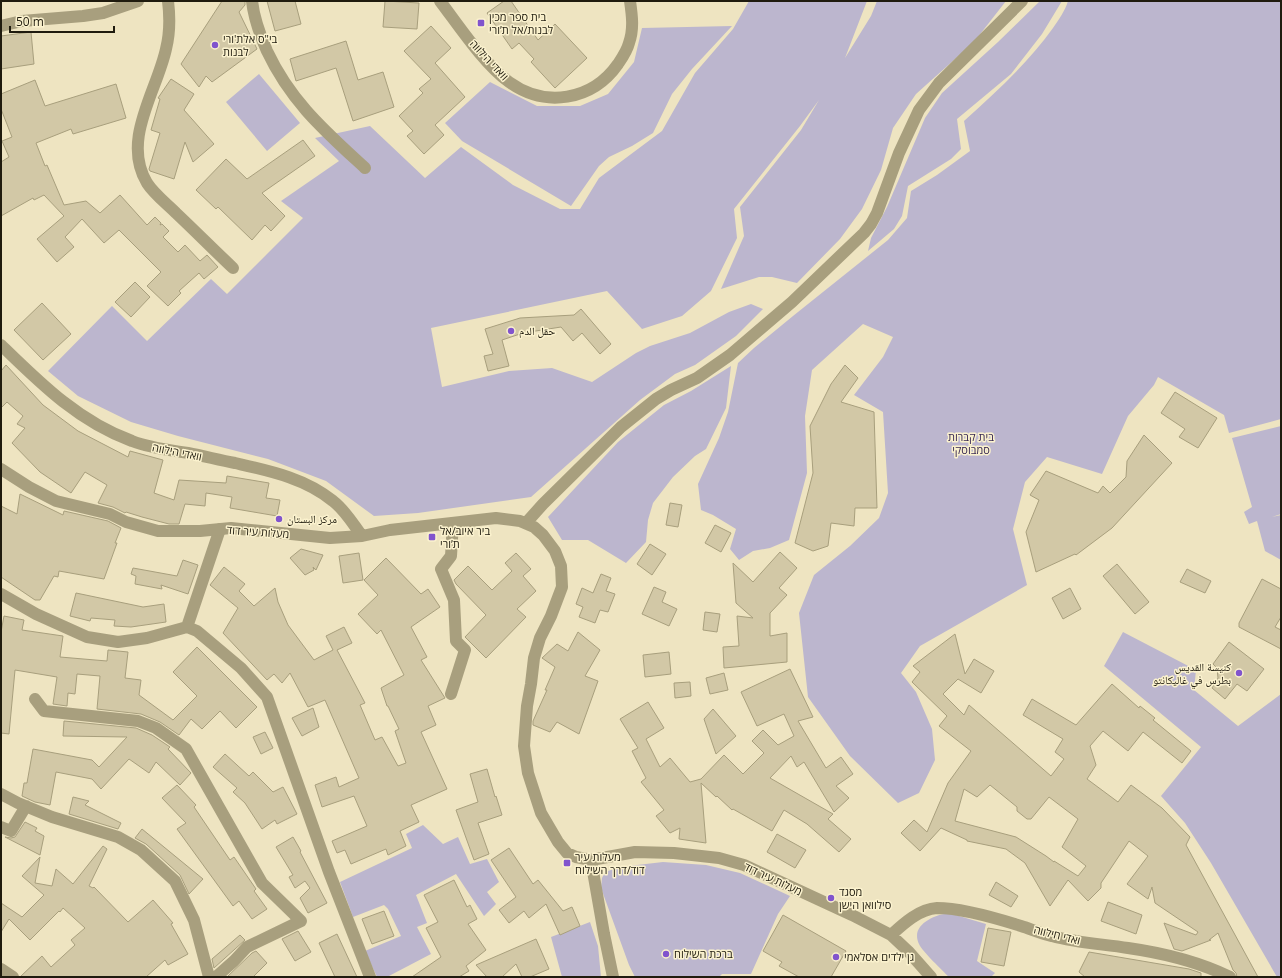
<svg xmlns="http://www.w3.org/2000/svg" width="1282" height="978" font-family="'Open Sans','Noto Naskh Arabic',Heebo,sans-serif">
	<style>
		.green { fill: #bcb6ce }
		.building { fill: #d2c8a6; stroke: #a89f7d; fill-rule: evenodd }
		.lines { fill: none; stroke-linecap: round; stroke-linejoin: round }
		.minor { stroke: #a89f7e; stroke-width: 12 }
		.tertiary { stroke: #a89f7e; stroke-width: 12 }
		.poi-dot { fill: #8154cd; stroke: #fbf2ce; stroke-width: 1.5 }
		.labels { text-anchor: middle; stroke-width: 3; stroke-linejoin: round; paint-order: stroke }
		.poi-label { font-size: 11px; fill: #1f1b0e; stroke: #fbf2ce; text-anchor: start }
		.street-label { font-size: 11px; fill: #1f1b0e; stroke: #fbf2ce }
		.park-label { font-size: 11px; fill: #382954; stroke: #fbf2ce }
	</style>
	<rect width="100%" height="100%" fill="#eee4c1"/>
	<path class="green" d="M749 1H867L845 58 871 16 877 1H1006L974 42 916 94 893 128 881 170 862 209 840 239 797 283 772 277H759L721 289 744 236 740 207 801 130 819 100 800 126 734 209 737 238 711 291 682 316 642 329 607 291 431 328 442 387 509 371 552 368 592 382 636 353 650 346 690 333 729 312 751 304 763 309 736 336 695 365 675 374 640 400 531 497 418 513 374 516 326 481 268 459 178 436 131 422 78 396 48 371 112 306 147 341 211 279 227 294 303 218 281 201 339 161 315 138 370 126 425 178 461 147 513 185 560 209H580L599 178 662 131 695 73 733 29Z
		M1040 1H1062L1042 34 1011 74 957 119 961 149 951 159 908 186 902 216 894 229 868 251 871 238 887 207 925 118 942 93 998 42Z
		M1068 1H1281V419L1229 433 1224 415 1158 377 1154 385 1128 416 1102 474 1047 457 1025 482 1013 529 1027 585 920 646 901 673 916 692 932 729 935 760 919 793 898 803 850 756 808 697 799 613 814 575 850 546 879 518 888 493 883 412 854 395 883 357 893 337 863 324 812 370 805 416 807 473 789 540 770 548 753 551 739 560 730 549 736 529 713 515 701 510 698 484 719 438 728 412 738 363 754 348 793 316 888 240 907 218 911 191 937 175 970 151 964 121C996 92 1028 63 1053 28 1059 19 1065 11 1068 1Z
		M732 26 692 69 672 94 653 133 632 146 609 157 599 166 571 206 462 141 445 123 490 82 537 106H580L608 94 634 62 642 28Z
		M259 74 300 123 267 151 226 102Z
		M731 366 726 408 706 449 695 456 673 477 653 503 648 520 646 542 626 563 588 540H562L548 517 618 442 664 405 691 391Z
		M1281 426V514L1272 517 1281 515V560L1265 551 1257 521 1249 524 1244 512 1252 507 1232 438Z
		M1123 632 1196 670 1194 690 1238 726 1281 694V977H1277L1211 863 1185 823 1161 796 1201 747 1104 666Z
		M423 825 443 844 458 837 470 864 487 859 499 882 487 892 496 904 484 916 456 874 416 895 427 923 417 927 431 954 387 977H377L365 951 401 936 388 909 384 905 353 917 340 882 412 848 406 834Z
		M663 862 706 865 740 873 790 896 778 914 751 974H722L719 977H635L629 965 601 888 602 878 605 872 620 867Z
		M949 913 986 924 977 961 995 973 991 977H949C943 971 922 951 919 944 910 925 934 915 949 913Z
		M590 922 598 946 601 977H562L551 937Z"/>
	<path class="building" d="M222 1H245V5L239 12 257 49 212 82 206 76 199 87 181 64Z
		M267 1H295L301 24 275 31Z
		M385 1 419 3 417 29 383 27Z
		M504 1H511L538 40 555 24 587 58 555 88 531 62 534 59 519 43 512 49 487 13Z
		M431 26 451 48 435 63 465 97 435 125 444 135 424 154 407 136 413 131 399 116 423 93 419 89 431 79 404 51Z
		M31 32 34 64 1 69V36Z
		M346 41 358 80 383 72 394 107 353 121 336 68 296 81 290 59Z
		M171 79 194 94 184 110 214 144 193 162 185 142 174 179 150 171 149 169 160 133 151 130 160 99 158 98Z
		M35 80 45 106 116 84 126 118 73 134 71 129 36 143 45 166 47 165 64 205 86 201 100 213 120 195 147 225 155 217 161 223 160 225 162 224 169 231 163 237 178 252 185 245 200 261 207 255 218 267 204 279 199 273 179 291 181 293 168 306 147 286 161 272 119 230 104 243 82 219 65 237 74 247 57 262 37 239 64 216 44 195 34 200 33 198 1 216V162L9 157 2 141 12 137 1 109V94Z
		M303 140 315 156 262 193 285 216 271 231 265 225 252 240 218 207 216 209 196 190 226 159 247 179Z
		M135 282 150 297 131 317 115 302Z
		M42 303 71 334 43 360 14 330Z
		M581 309 611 344 600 354 582 333 573 341 561 327 523 333 502 340 509 366 488 371 484 356 493 354 485 329 520 318 574 315Z
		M6 365 43 405 78 431 128 457 130 451 163 460 154 493 174 500 179 480 226 483 227 476 269 483 266 498 280 500 277 516 230 508 232 497 206 493 205 506 185 504 179 524H169L142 517 126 512 125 513 113 507 98 503 107 485 85 472 71 493 40 472 12 443 25 428 17 424 23 416 7 402 1 408V371Z
		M845 365 858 378 841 402 874 412 877 508H855L854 526 831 523 828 546 813 551 795 543 813 473 810 426 831 384Z
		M1175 392 1217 418 1198 448 1179 437 1185 429 1161 413Z
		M1144 435 1172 463 1112 528 1076 555 1075 554 1036 572 1026 532 1039 500 1030 495 1046 471 1098 493 1103 486 1110 493 1126 477 1127 461Z
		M20 494 63 515 64 511 108 521 121 528 115 543H117L104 579 59 571 58 577 54 576 40 600H35L1 577V506L17 514Z
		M670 503 682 505 678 527 666 525Z
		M715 525 731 533 721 552 705 543Z
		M650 544 666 554 652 575 637 564Z
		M301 549 323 555 316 570 313 567 314 570 305 575 290 558Z
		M780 552 797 568 779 588 787 595 770 613V636L787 633V662L724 668 723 647 739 646 737 616 753 618 736 603 733 563 753 582Z
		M359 553 363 580 343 583 339 556Z
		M516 553 531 569 523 576 536 591 517 609 526 617 486 658 465 637 486 615 456 584 454 580 468 566 492 590 512 571 505 563Z
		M386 558 421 594 428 589 440 607 411 627 427 657 421 660 445 698 428 706 436 725 421 732 447 789 411 805 419 822 400 831 406 846 388 855 386 849 351 864 345 850 337 853 332 841 367 826 354 796 322 807 315 785 336 777 339 787 359 778 325 700 308 707 290 673 282 683 274 674 267 680 223 633 238 608 210 585 224 567 245 584 239 591 254 606 275 588 278 602 288 625 314 660 333 650 326 636 344 627 352 643 337 650 365 703 360 705 375 740 382 737 398 766 406 763 395 731 399 729 388 706H387L381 688 404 675 381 630 377 634 358 614 378 595 364 580Z
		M183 560 198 565 188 594 161 585 162 589 135 584 136 576 131 574 133 568 177 576Z
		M1117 564 1149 602 1135 614 1103 576Z
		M1187 569 1211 581 1205 593 1180 582Z
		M601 574 611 578 606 591 615 594 608 612 600 610 595 623 579 617 583 607 576 604 582 588 593 593Z
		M1262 579 1281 589V617L1275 627 1281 630V649L1239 627V623Z
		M654 587 666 592 662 602 677 609 669 626 642 614Z
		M1070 588 1081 609 1063 619 1052 598Z
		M76 593 143 607 164 604 166 622 131 627 114 626 115 620 91 618 90 621 70 616Z
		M705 612 720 614 717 632 703 630Z
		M4 616 24 620 22 630 63 636 60 657 107 661 108 650 128 652 125 678 141 680 139 695 173 720 197 696 173 672 197 647 257 707 236 728 220 711 202 729 191 719 179 735 160 722 141 714 97 709 100 676 77 674 75 694 68 693 67 706 53 704 57 677 15 670 9 734 1 733V632Z
		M578 632 600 650 585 676 598 681 579 734 557 722 550 732 533 725V721L547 690H545L555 667 542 658 557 644 568 651Z
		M955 634 965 674 974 659 994 671 981 693 958 679 943 694 964 715 969 705 1051 776 1064 759 1055 752 1063 739 1023 715 1032 699 1076 725 1112 684 1139 708 1140 706 1155 718 1153 720 1191 751 1182 763 1143 732 1128 751 1103 731 1090 746 1096 765 1087 779 1118 802 1131 785 1162 808 1190 837 1186 845 1258 977H1237L1236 973 1233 970 1218 933 1209 940H1211L1182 951 1174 949 1164 923 1196 935 1198 932 1155 903 1152 887 1148 899 1127 884 1148 856 1129 841 1101 883V888L1088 901 1068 880 1050 906 1025 863 1006 849 967 841V840L941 828 920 851 901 833 914 820 927 832 948 783 971 751 939 726 947 716 912 682 920 672 913 666ZM990 785 1017 807V811L1027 819H1031L1049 797 1078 819 1062 847 1086 866 1078 876 1054 861V862L1046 856 1016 837 955 821 964 789 977 797Z
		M1229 642 1264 669 1247 691 1237 684 1225 699 1212 688 1218 678 1217 668 1213 664Z
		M669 652 671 674 645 677 643 655Z
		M790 669 813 717 798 721 826 768 841 757 853 774 836 786 849 798 834 812 804 762 797 767 791 756 770 778 833 814 828 819 851 839 839 852 807 824 784 810 772 831 733 809 732 810 717 796 716 797 701 783 706 843 679 839 680 828 670 833 656 816 664 810 641 782 646 778 632 751 638 748 620 719 648 702 664 728 646 739 660 767 670 758 690 782 701 779 724 755 743 774 764 753 752 741 763 730 778 745 794 736 784 714 757 726 741 692Z
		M724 673 728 690 710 694 706 678Z
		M690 682 691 696 675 698 674 683Z
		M313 708 319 727 302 736 292 718Z
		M713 709 736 736 716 754 704 719Z
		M64 721 136 728 152 735 170 747 168 749 191 773 180 785 156 762 149 773 129 759 101 789 92 779 56 772 50 805 35 802 22 796 24 783H27L33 749 92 760 99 767 127 737 63 736Z
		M265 732 273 748 261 754 253 737Z
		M225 754 249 776 253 772 273 792 283 787 297 814 277 824 275 820 262 829 245 803 233 792 237 788 213 767Z
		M487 769 495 797 496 796 502 815 478 823 489 854 474 860 456 810 478 802 470 774Z
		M177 785 196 805 194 807 230 860 234 857 256 889 254 891 267 909 252 919 239 901 233 906 177 829 186 823 162 798Z
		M73 797 89 801 85 805 121 823 118 829 69 814Z
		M25 822 37 828 35 831 44 836 40 855 5 837 11 838 15 837Z
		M142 829 203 879 189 894 180 875 146 844 135 838Z
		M777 834 806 850 795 868 767 852Z
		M293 837 301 851 300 852 327 903 308 913 300 898 310 888 305 881 295 888 289 877 293 875 276 847Z
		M103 846 107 849 89 886 93 888 94 887 128 922 153 900 173 923 171 924 188 954 168 965 165 960 146 977H20L42 956 51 967 75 945 71 940 85 928 63 908 60 912 59 911 30 940 9 919 1 932V903L22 917 44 895 22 876 40 857 35 883 52 886 56 869 73 884Z
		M509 848 533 884 538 880 563 911 572 907 580 926 560 935 546 904 529 918 524 911 509 923 499 910 516 897 491 860Z
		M454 880 467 907 470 905 477 919 468 924 486 950 466 966 469 971 459 977H412L441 957 426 928 438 922 424 895Z
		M996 882 1018 896 1011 907 989 895Z
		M1108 902 1142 915 1136 934 1101 921Z
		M384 911 394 936 372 944 362 919Z
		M783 915 846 951 831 977H799L779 966 782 962 763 951Z
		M988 928 1011 932 1004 966 981 962Z
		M298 931 311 952 295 961 282 939Z
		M337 934 357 977H335L319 943Z
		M240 935 245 940 214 968 212 959Z
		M536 939 549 969 530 977H522L516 964 502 977H487L476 965Z
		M256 951 267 963 253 977H227L252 953Z
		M1089 952 1189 969 1201 973V977H1085L1079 972Z"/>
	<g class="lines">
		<path class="minor" d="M168 1C170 17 170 33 166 49 157 91 121 140 147 183 154 194 167 204 176 213 195 231 214 250 233 268
			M252 1C254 19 260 35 267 51 291 102 325 131 365 168
			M1 594 36 614 87 637 118 642 147 638 187 627 197 631 241 668 267 697 329 872 370 977
			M187 627 220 529
			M451 694 465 650 456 641 454 600 441 569 451 556 453 523
			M35 699 44 711 138 721 156 728 186 749 262 883 301 921 247 947 234 961 216 977
			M1 794 18 803 52 817 118 837 141 850 175 881 194 920 209 977
			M1 827 11 831 26 806
			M591 860 604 934 613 977
			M1 969 13 977"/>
		<path class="tertiary" d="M440 1C459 26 484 64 509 82 545 108 592 101 618 64 622 58 627 51 629 43 634 29 632 15 630 1
			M1 26 22 21 83 16 103 13 138 1
			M1 345C40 383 79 422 132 441 150 448 169 450 188 453 204 456 219 460 235 463 270 471 305 478 333 501 345 510 353 524 362 536
			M1 469 29 487 56 501 110 514 126 522 158 531H200L231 528 330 538 362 536 390 530 496 518 520 521 534 527 543 535 555 551 561 566 562 587 551 616 540 638 534 658 531 684 527 706 524 746 528 773 541 813 558 842 567 853 576 857 591 860 635 852 674 853 719 858 744 865 852 915 891 935 908 951 931 977
			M526 523 543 504 621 427 656 399 671 390 697 378 730 355 792 302 864 233 871 224 877 213 899 153 919 110 939 83 1022 1
			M891 935C903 924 919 909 937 908 960 908 999 919 1021 926 1031 929 1042 934 1052 936 1077 943 1103 944 1128 948 1163 953 1197 961 1230 977"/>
	</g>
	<g class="poi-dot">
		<rect x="477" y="19" width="8" height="8" rx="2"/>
		<circle cx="215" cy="45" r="4"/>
		<circle cx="511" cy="331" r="4"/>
		<circle cx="279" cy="519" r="4"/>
		<rect x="428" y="533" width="8" height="8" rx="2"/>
		<circle cx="1239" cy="673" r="4"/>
		<rect x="563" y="859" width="8" height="8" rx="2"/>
		<circle cx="831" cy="898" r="4"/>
		<circle cx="666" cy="954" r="4"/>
		<circle cx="836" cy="957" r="4"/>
	</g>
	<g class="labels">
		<g class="poi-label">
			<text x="489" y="21">בית ספר מכין<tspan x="489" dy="13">לבנות/אל ת׳ורי</tspan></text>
			<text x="223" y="43">בי"ס אלת'ורי<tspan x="223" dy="13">לבנות</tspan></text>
			<text x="519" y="335">حقل الدم</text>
			<text x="287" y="523">مركز البستان</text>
			<text x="440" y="535">ביר איוב/אל<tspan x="440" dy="13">ת׳ורי</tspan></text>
			<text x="1231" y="671" text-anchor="end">كنيسة القديس<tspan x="1231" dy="13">بطرس في غاليكانتو</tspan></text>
			<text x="575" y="861">מעלות עיר<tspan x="575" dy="13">דוד/דרך השילוח</tspan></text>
			<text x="839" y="896">מסגד<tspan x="839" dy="13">סילוואן הישן</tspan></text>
			<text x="674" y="958">ברכת השילוח</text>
			<text x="844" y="961">גן ילדים אסלאמי</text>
		</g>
		<g class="street-label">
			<text transform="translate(489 60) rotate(47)" y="4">וואדי הילווה</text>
			<text transform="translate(177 452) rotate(11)" y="4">וואדי הילווה</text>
			<text transform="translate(258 532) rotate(4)" y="4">מעלות עיר דוד</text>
			<text transform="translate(773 879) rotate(25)" y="4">מעלות עיר דוד</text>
			<text transform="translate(1057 935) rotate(14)" y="4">ואדי חילווה</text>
		</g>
		<g class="park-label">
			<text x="971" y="441">בית קברות<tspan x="971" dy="13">סמבוסקי</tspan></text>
		</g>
	</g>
	<rect width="1282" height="978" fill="none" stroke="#1f1b0e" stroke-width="4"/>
	<path d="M10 26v6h104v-6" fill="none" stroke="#1f1b0e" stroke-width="2"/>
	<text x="16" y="26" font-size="12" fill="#1f1b0e" stroke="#fbf2ce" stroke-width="3" paint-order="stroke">50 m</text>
</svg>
